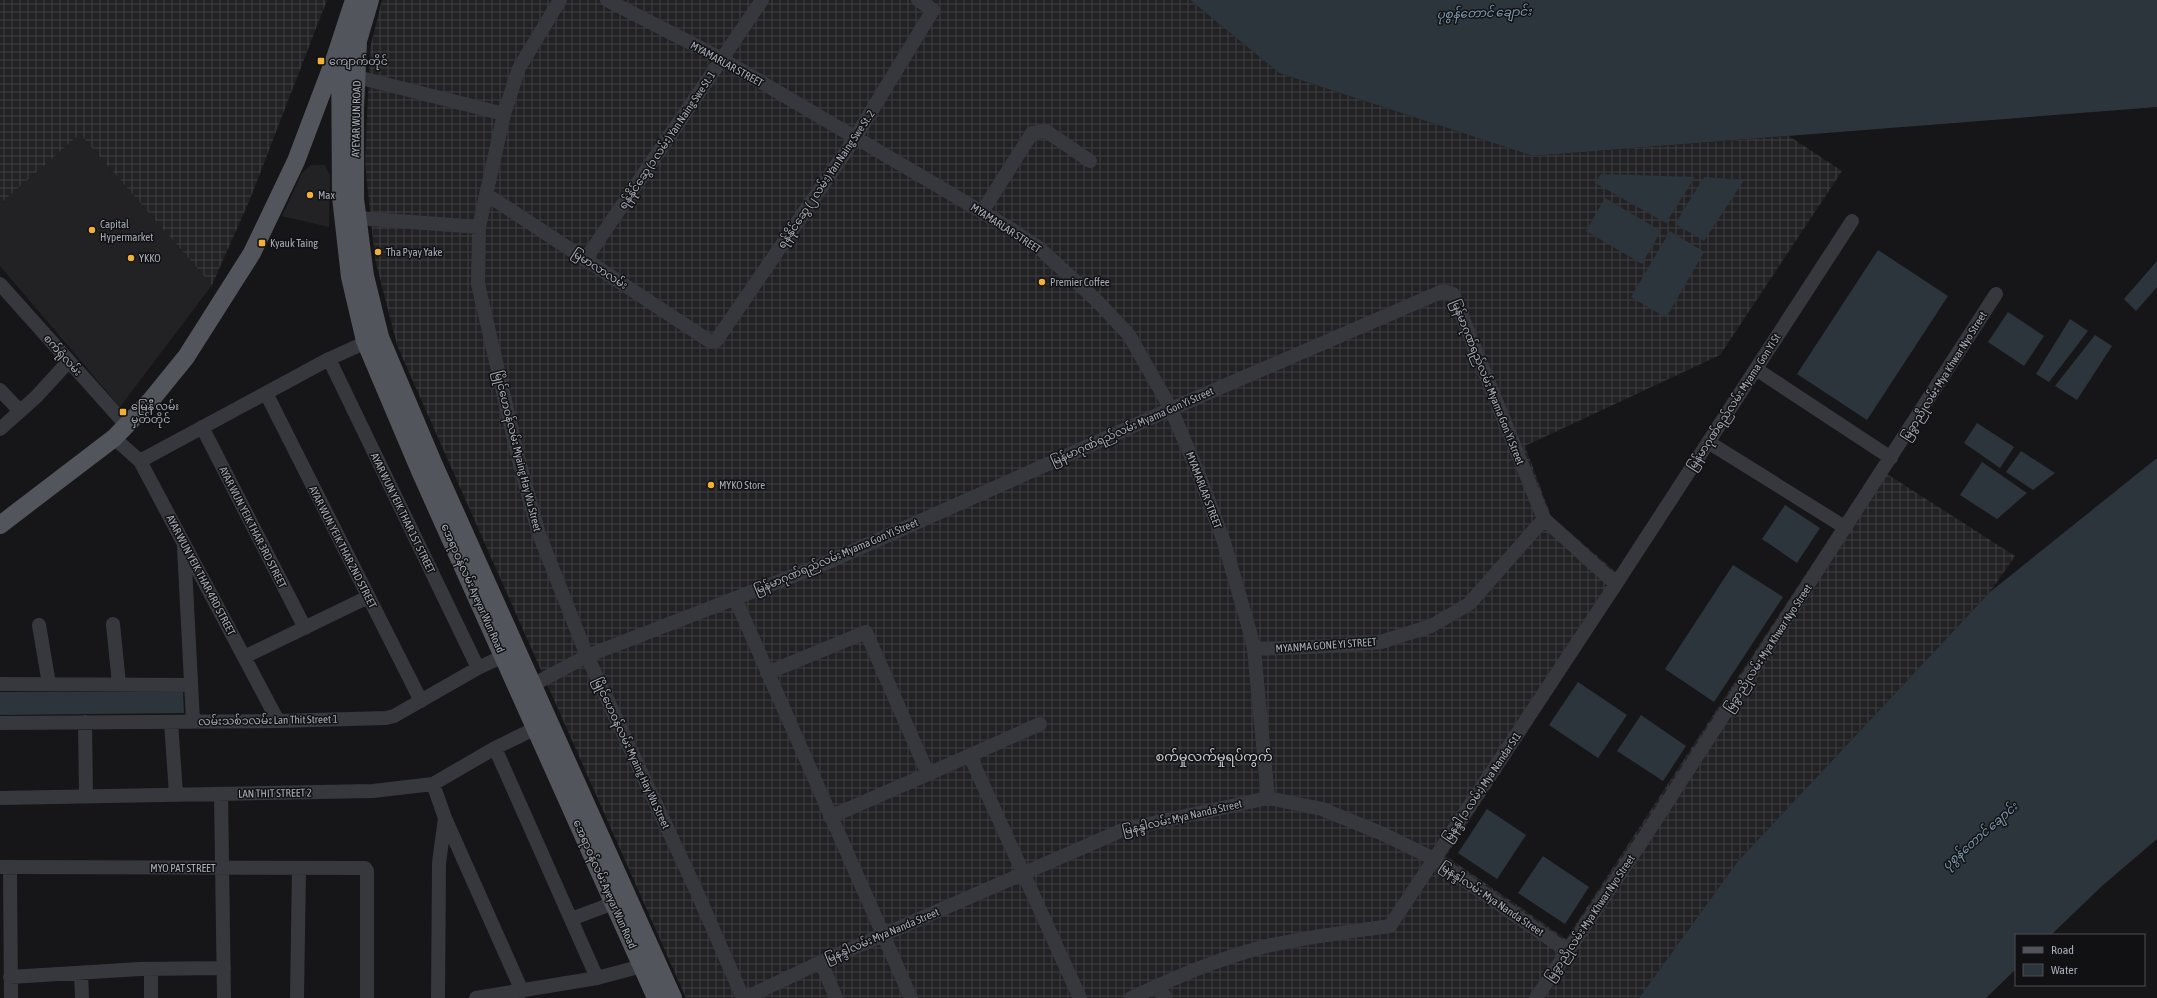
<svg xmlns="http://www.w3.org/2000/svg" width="2157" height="998" font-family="'Asap Condensed','Noto Sans Myanmar',sans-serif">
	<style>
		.built { fill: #222225 }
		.industrial { fill: url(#industrial-grid) }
		.water { fill: #2c353c }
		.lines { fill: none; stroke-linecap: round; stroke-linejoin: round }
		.minor { stroke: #37383d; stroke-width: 14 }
		.major { stroke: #53555c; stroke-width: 18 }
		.poi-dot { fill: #f2b134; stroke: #111113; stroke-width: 1.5 }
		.labels { text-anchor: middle; stroke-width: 3; stroke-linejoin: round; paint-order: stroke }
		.poi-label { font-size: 11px; fill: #a8adb8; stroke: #111113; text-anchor: start }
		.street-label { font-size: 11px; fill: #a8adb8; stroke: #111113 }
		.water-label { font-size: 12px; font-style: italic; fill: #7f9bb3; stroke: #111113 }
		.quarter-label { font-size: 13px; fill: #c9ccd4; stroke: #111113 }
	</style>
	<defs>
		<pattern id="industrial-grid" width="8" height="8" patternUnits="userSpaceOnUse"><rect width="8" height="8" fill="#222225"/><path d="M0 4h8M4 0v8" fill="none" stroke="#3f3f43"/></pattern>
	</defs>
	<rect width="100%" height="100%" fill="#161618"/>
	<path class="built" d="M80 134 212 285 120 407 0 266V204Z
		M311 165H325L330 175 329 227 282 216 302 173Z"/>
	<path class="industrial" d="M0 0H327L250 199 212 285 80 134 0 204Z
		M382 0H1190L1279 73 1533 156 1789 136 1842 171 1720 355 1525 446 1551 516 1626 581 1446 856 1566 939 1876 467 2015 556 1990 592 1738 861 1639 998H686L397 345 375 259 365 163 370 48Z"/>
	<path class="water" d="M1190 0H2157V107L1533 156 1279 73Z
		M1601 174 1695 177 1666 223 1595 183Z
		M1704 177 1744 180 1704 241 1675 224Z
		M1605 198 1661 231 1642 264 1586 231Z
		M1670 231 1704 252 1666 318 1631 297Z
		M1878 250 1948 296 1867 420 1797 374Z
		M2157 261V287L2136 311 2124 299Z
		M2008 312 2044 336 2024 366 1988 342Z
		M2070 319 2088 331 2049 382 2036 374Z
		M2095 335 2112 346 2077 400 2055 386Z
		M1977 423 2014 447 2000 468 1964 443Z
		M2021 451 2055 473 2033 490 2006 472Z
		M2157 458V839L2102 886 2051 935H2016V969L1986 998H1639L1738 861 1990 592Z
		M1982 462 2027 493 1997 519 1960 495Z
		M1785 505 1820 528 1797 563 1762 539Z
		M1733 565 1783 597 1714 702 1665 669Z
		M1578 682 1627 715 1598 758 1549 725Z
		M0 692H183L184 713 0 715Z
		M1641 715 1686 746 1663 781 1617 751Z
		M1487 809 1526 835 1497 879 1458 853Z
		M1543 856 1589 887 1565 924 1518 893Z"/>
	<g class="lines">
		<path class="minor" d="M560 0 519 68 504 114 479 227 478 284 519 461 539 534 587 656 696 890 743 998
			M607 0 722 59 1011 229 1038 247 1096 300 1129 335 1171 409 1199 475 1224 542 1250 632 1254 649 1268 798
			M357 77 504 114
			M486 194 711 342 716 341 855 138 933 10 918 0
			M982 212 1032 133 1046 131 1090 161
			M357 218 479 227
			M585 260 762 0
			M0 284 127 426
			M329 359 478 668
			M1756 369 1891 458
			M0 390 20 411
			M266 393 421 701
			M202 427 305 628
			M0 429 36 397 69 361
			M114 438 140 461 278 721
			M1708 442 1846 528
			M140 461 329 359 373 339
			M184 547 193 721
			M735 598 911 998
			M113 624 119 684
			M39 625 49 684
			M1254 649 1334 646 1381 642 1431 626 1469 604 1544 519
			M244 657 368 597
			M767 673 866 632 928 774 830 817
			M0 684 191 685
			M523 690 587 656 826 563 1171 409 1443 291 1453 294 1544 519 1616 584
			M85 722 86 795
			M171 722 176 794
			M0 723 278 721 386 718 394 716 478 668 512 652
			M495 748 597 978
			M970 756 1080 998
			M928 774 1040 724
			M433 784 445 818 522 991
			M221 794 224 998
			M0 798 373 791 433 784 495 748 536 728
			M0 867 365 868 367 871V998
			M10 867 11 998
			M571 919 614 903
			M821 962 836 998
			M81 973 82 998
			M10 977 140 969 224 968
			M1159 985 1165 998
			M151 998V969
			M297 998 299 869
			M438 998 439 863 445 818
			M476 998 597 978 642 966
			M745 998 821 962 1125 829 1268 798 1322 809 1383 834 1434 859 1566 950
			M1131 998C1174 978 1217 959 1263 947 1304 937 1347 932 1390 926L1616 584 1852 221
			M1536 998 1644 838 1996 294"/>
		<path class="major" d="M370 0 358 41 355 109V199L365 276 380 337 434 465 673 998
			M340 43 341 197 350 277 365 341 420 471 656 998
			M0 525 114 438 151 400 186 357 252 253 296 161 335 58 354 0"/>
	</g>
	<g class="poi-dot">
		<rect x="317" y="57" width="8" height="8" rx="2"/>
		<circle cx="310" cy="195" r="4"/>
		<circle cx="92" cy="230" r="4"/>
		<rect x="258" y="239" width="8" height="8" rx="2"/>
		<circle cx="378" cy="252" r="4"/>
		<circle cx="131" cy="258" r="4"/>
		<circle cx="1042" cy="282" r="4"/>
		<rect x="119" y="408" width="8" height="8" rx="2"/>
		<circle cx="711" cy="485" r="4"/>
	</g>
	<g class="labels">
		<g class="poi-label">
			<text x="329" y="65">ကျောက်တိုင်</text>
			<text x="318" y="199">Max</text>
			<text x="100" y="228">Capital<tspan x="100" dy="13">Hypermarket</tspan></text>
			<text x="270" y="247">Kyauk Taing</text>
			<text x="386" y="256">Tha Pyay Yake</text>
			<text x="139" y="262">YKKO</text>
			<text x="1050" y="286">Premier Coffee</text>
			<text x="131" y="410">မြေနီ လမ်း<tspan x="131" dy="13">မှတ်တိုင်</tspan></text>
			<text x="719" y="489">MYKO Store</text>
		</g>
		<g class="street-label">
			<text transform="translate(727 64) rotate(29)" y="4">MYAMARLAR STREET</text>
			<text transform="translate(356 119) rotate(-89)" y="4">AYEYAR WUN ROAD</text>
			<text transform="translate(667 140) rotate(-56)" y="4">ရန်နိုင်ဆွေ (၁ လမ်း) Yan Naing Swe St. 1</text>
			<text transform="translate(826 179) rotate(-56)" y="4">ရန်နိုင်ဆွေ (၂ လမ်း) Yan Naing Swe St. 2</text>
			<text transform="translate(1006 228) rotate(33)" y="4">MYAMARLAR STREET</text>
			<text transform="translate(600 269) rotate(33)" y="4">မြမာလာလမ်း</text>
			<text transform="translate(63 355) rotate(48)" y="4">စက်ရုံလမ်း</text>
			<text transform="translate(1944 376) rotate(-58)" y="4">မြခွာညိုလမ်း Mya Khwar Nyo Street</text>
			<text transform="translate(1488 382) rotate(68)" y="4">မြန်မာဂုဏ်ရည်လမ်း Myama Gon Yi Street</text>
			<text transform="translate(1734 402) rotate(-57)" y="4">မြန်မာဂုဏ်ရည်လမ်း Myama Gon Yi St</text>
			<text transform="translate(1132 426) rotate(-24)" y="4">မြန်မာဂုဏ်ရည်လမ်း Myama Gon Yi Street</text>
			<text transform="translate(518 451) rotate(76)" y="4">မြိုင်ဟေဝန်လမ်း Myaing Hay Wu Street</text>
			<text transform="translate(1204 490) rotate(69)" y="4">MYAMARLAR STREET</text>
			<text transform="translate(403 513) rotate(64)" y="4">AYAR WUN YEIK THAR 1ST STREET</text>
			<text transform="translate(253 527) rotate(63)" y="4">AYAR WUN YEIK THAR 3RD STREET</text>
			<text transform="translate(343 547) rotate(63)" y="4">AYAR WUN YEIK THAR 2ND STREET</text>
			<text transform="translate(836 556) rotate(-23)" y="4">မြန်မာဂုဏ်ရည်လမ်း Myama Gon Yi Street</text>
			<text transform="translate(201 575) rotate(62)" y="4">AYAR WUN YEIK THAR 4RD STREET</text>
			<text transform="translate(473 588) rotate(66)" y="4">အေရာဝန်လမ်း Ayeyar Wun Road</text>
			<text transform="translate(1326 645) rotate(-4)" y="4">MYANMA GONE YI STREET</text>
			<text transform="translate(1768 648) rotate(-57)" y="4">မြခွာညိုလမ်း Mya Khwar Nyo Street</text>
			<text transform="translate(268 720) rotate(-1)" y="4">လမ်းသစ်၁လမ်း Lan Thit Street 1</text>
			<text transform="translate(632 753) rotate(65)" y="4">မြိုင်ဟေဝန်လမ်း Myaing Hay Wu Street</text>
			<text transform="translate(1482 787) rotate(-56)" y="4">မြနန္ဒါ (၁ လမ်း) Mya Nandar St1</text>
			<text transform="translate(275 793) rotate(-1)" y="4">LAN THIT STREET 2</text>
			<text transform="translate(1182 817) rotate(-13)" y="4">မြနန္ဒါလမ်း Mya Nanda Street</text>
			<text x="183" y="872">MYO PAT STREET</text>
			<text transform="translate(605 884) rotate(66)" y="4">အေရာဝန်လမ်း Ayeyar Wun Road</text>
			<text transform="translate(1492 899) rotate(34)" y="4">မြနန္ဒါလမ်း Mya Nanda Street</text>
			<text transform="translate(1590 918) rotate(-56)" y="4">မြခွာညိုလမ်း Mya Khwar Nyo Street</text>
			<text transform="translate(882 935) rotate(-23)" y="4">မြနန္ဒါလမ်း Mya Nanda Street</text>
		</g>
		<g class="water-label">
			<text transform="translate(1484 13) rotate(-2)" y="4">ပုစွန်တောင် ချောင်း</text>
			<text transform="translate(1980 836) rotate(-41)" y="4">ပုစွန်တောင် ချောင်း</text>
		</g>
		<g class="quarter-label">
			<text x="1214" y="761">စက်မှုလက်မှုရပ်ကွက်</text>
		</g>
	</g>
	<rect x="2015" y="934" width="130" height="52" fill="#111113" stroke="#4d4f55"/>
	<rect x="2023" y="947" width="20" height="6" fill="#53555c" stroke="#4d4f55"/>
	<text x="2051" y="954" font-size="12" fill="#a8adb8">Road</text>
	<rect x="2023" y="964" width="20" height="12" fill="#2c353c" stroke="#4d4f55"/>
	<text x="2051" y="974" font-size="12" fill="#a8adb8">Water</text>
</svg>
